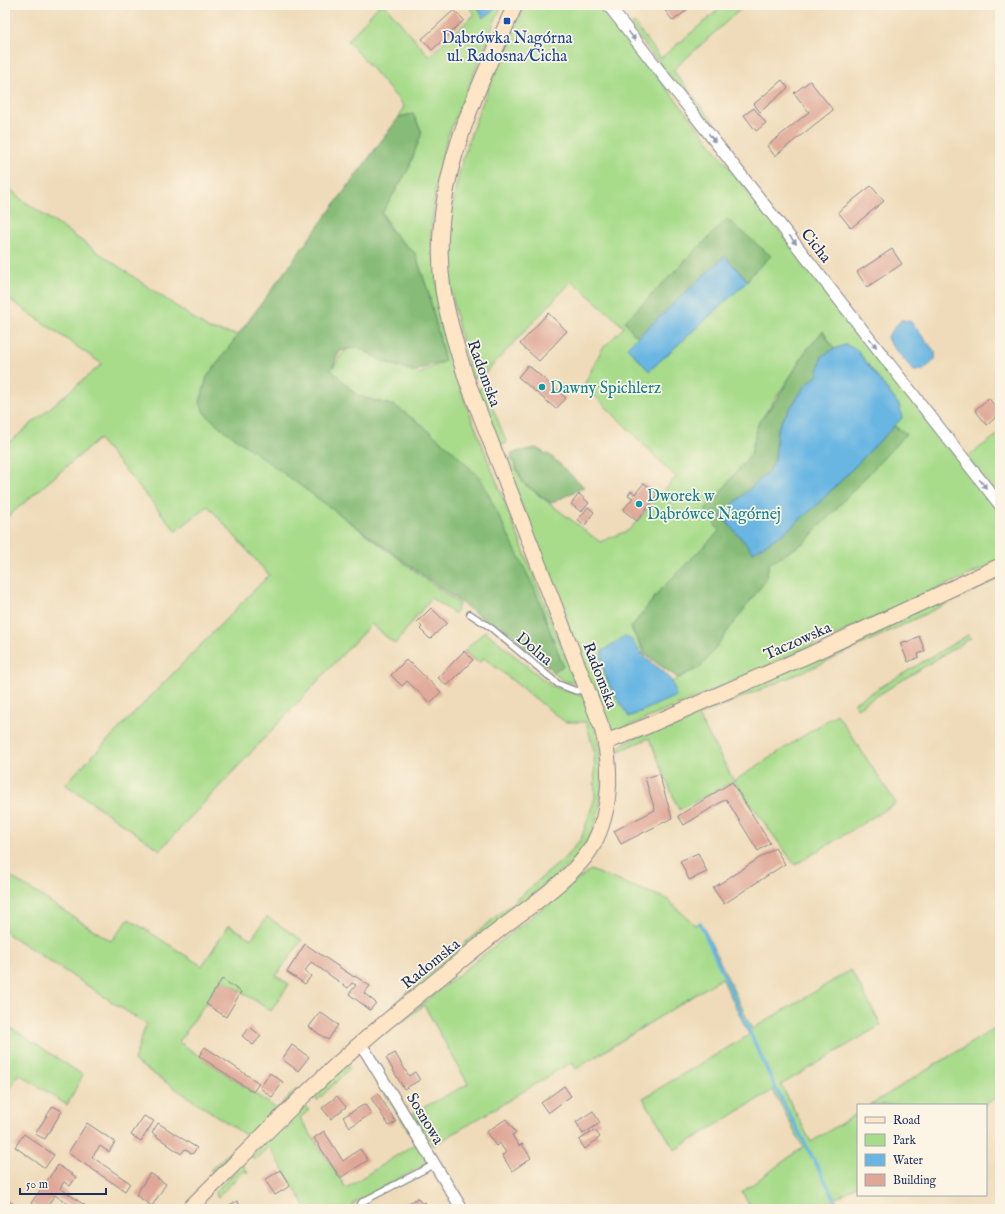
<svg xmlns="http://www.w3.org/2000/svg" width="1005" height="1214" font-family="'IM FELL English',serif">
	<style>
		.green { fill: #a8dc8b; stroke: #628674; fill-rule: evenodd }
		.forest { fill: #86bc77; stroke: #50766a }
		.water { fill: #69b6e3; stroke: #4272a0 }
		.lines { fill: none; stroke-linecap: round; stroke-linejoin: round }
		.stream { stroke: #69b6e3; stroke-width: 3.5 }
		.building { fill: #dfa797 }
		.lane-casing { stroke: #85858c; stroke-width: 8 }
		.street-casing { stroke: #85858c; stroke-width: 13 }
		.secondary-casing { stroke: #85858c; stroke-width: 17 }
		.lane { stroke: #fff; stroke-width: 5.5 }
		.street { stroke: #fff; stroke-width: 11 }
		.secondary { stroke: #fde5c5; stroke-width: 15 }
		.oneway { fill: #8d97ae }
		.transit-dot { fill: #1a4fb4; stroke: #fcf5e5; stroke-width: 1.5 }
		.culture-dot { fill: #0f9aa8; stroke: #fcf5e5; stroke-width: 1.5 }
		.labels { text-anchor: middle; stroke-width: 3.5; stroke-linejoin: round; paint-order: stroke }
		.transit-label { font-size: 16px; fill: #164399; stroke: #fcf5e5 }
		.street-label { font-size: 16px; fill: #1b2f5e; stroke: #fcf5e5 }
		.culture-label { font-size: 16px; fill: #0d838f; stroke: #fcf5e5; text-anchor: start }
	</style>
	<rect width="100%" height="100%" fill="#fcf5e5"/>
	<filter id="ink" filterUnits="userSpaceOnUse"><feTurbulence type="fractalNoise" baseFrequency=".025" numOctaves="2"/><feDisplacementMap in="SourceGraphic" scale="8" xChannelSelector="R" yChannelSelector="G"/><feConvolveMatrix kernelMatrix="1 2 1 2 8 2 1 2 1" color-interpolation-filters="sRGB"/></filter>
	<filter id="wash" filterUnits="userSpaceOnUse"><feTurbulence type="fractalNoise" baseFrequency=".012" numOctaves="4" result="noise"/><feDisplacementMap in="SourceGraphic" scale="16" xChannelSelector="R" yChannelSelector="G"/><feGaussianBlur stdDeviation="0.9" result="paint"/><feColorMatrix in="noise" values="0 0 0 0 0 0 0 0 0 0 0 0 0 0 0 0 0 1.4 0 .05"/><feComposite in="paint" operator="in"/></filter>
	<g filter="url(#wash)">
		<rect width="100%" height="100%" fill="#efdbb9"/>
		<path class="green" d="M379 5H385L429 56 475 14 467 5H477L481 12 493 11 499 5H502L491 30 492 31 490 39 485 47 446 141 436 186 431 235 442 330 461 391 576 684 564 681 552 672 563 666 535 590 358 396 331 370 343 353 354 344 382 361 420 374 445 361 428 291 415 253 401 241 392 231 382 212 408 170 422 132 413 114 399 117 404 106 348 41Z
			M525 5H599L690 117 1000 513V561L694 699 616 731 610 730 606 724 505 462 511 457 523 483 600 542 629 530 676 477 584 385 602 349 624 327 572 281 486 372 472 379C459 332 445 281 449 232 456 152 493 77 525 5ZM725 256 751 275 748 281 649 371ZM823 331 834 349 845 345 856 349 899 405 902 418 894 426 905 434 805 542 769 564 766 580 698 667 672 682 676 696 625 636 646 657 631 628 661 589 720 531 705 509 712 503 751 454 758 424 794 371 805 352Z
			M724 5H745L673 70 727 140 715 133 630 26 634 23 661 58Z
			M5 184 21 199 209 329 238 335 207 377 204 413 459 604 455 614 431 598 395 644 371 624 160 850 65 784 269 575 208 506 176 531 99 439 5 519V446L102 364 5 296Z
			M488 384 486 391 507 443 498 446 477 390Z
			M1000 433V499L967 457Z
			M1000 572V578L821 664 698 716 734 781 837 714 896 803 795 865 734 781 679 810 649 738 619 751V747L624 743Z
			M485 631 551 686 585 696C604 747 615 819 572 862L401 1004 398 1000 565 858 581 839 595 798 594 751 586 722H565L484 658 479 663 464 651Z
			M968 635 971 638 857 708 854 703Z
			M590 870 667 899 695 925 701 922 752 1029 851 970 881 1025 781 1085 811 1142 858 1113V1185L819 1209H752L742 1192 803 1147 773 1090 675 1150 643 1098 749 1035 722 978 576 1069 572 1062 433 1146 413 1113 468 1084 424 1005 404 1021 403 1019Z
			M5 873 111 941 129 919 202 966 229 925 251 939 267 917 302 940 276 976 289 984 271 1011 222 979 179 1042 277 1109 297 1088 298 1090 213 1171 210 1170 247 1136 134 1061 146 1024 5 932Z
			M5 1024 83 1075 67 1105 19 1074 5 1096Z
			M1000 1025V1095L984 1105H870Z
			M364 1054 429 1158 426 1160 428 1163 354 1203 353 1209H307L269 1146 255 1160 251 1156 280 1129 284 1131 292 1124 290 1118 303 1106 309 1110 300 1118 346 1188 416 1143 373 1073 370 1071 362 1056Z
			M346 1064 350 1068 317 1101 314 1095Z
			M242 1166H244L248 1173 244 1171 218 1197 215 1192Z"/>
		<path class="forest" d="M413 114 422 132 408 170 382 213 388 227 401 241 415 253 428 291 445 361 416 371 382 361 358 347 340 351 331 370 358 396 395 406 418 422 452 450 481 479 535 590 563 666 552 672 549 667 220 427 204 413 200 402 207 377 399 117Z
			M727 219 771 256 751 275 748 281 725 257 639 336 634 334 625 321Z
			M823 331 834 349 822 356 817 376 806 385 782 420 777 431 775 460 769 471 721 516 753 552 815 507 894 426 906 434 805 542 769 564 766 580 701 667 678 678 648 657 631 628 661 589 719 531 705 509 712 503 751 454 758 424 777 399 805 352Z
			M536 448 551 456 584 487 551 503 523 483 511 453Z"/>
		<path class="water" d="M477 5H499L493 11 483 18Z
			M725 256 748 281 649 371 627 347Z
			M901 320 910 321 935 352V360L923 370 914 371 889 342 887 337Z
			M845 345 856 349 899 405 902 418 815 507 784 533 753 552 721 515 769 471 775 460 777 431 782 420 806 385 817 376 822 356 834 349Z
			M625 636C634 639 635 647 641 654 657 670 672 670 676 696L629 717C616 696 600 677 602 651Z"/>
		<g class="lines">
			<path class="stream" d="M700 923 775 1087 840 1209"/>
		</g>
		<g id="blocks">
			<path class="building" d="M661 5H683L687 10 673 21Z
				M454 10 464 20 432 50 422 39Z
				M782 80 788 88 760 112 754 104Z
				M810 81 833 110 775 156 767 146 809 112 794 93Z
				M754 108 766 123 756 131 744 115Z
				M871 186 884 201 851 228 838 212Z
				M892 249 902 264 867 287 857 272Z
				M548 313 567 331 539 361 520 344Z
				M528 365 566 398 556 409 518 377Z
				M989 398 1000 414 987 425 975 410Z
				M644 483 658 494 637 521 623 510 633 498 628 495 631 491 635 494Z
				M579 494 589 503 581 512 571 504Z
				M588 507 594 512 585 525 578 520Z
				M431 608 447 623 430 639 420 629 422 627 417 622Z
				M919 636 925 651 918 654 919 657 908 662 900 643 907 641V643Z
				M464 651 473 660 447 686 438 678Z
				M406 660 410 664 411 663 441 692 430 703 407 681 402 686 391 675Z
				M659 774 672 818 621 844 614 831 655 810 645 778Z
				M732 782 770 843 758 851 726 799 684 825 678 816Z
				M775 848 785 864 724 904 713 888Z
				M698 853 707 872 689 880 680 861Z
				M305 944 354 977 355 976 370 986 364 993 376 1003 370 1010 349 994 356 985 352 983 348 988 311 962 305 971 311 976 305 984 287 972Z
				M222 979 241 992 226 1017 206 1004Z
				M320 1012 338 1025 328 1040 309 1027Z
				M250 1027 261 1036 253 1045 242 1036Z
				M292 1045 309 1057 298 1071 282 1059Z
				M205 1047 259 1083 253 1092 199 1056Z
				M395 1053 409 1076 415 1072 420 1080 404 1089 386 1058Z
				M270 1073 283 1082 272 1097 260 1088Z
				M564 1086 571 1096 548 1113 541 1103Z
				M378 1094 396 1122 389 1126 371 1098Z
				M337 1096 346 1107 331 1119 322 1108Z
				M365 1104 371 1114 350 1127 343 1117Z
				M53 1106 62 1111 45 1139 35 1134Z
				M593 1111 600 1123 583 1134 576 1122Z
				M144 1116 154 1121 141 1141 131 1135Z
				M506 1119 516 1133 512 1135 519 1146 522 1144 531 1158 512 1171 502 1155 506 1153 500 1143 496 1146 486 1132Z
				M87 1123 115 1142 109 1152 100 1146 92 1157 130 1183 125 1191 68 1153Z
				M158 1123 197 1148 192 1154 185 1149 181 1154 152 1133Z
				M595 1130 600 1137 585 1149 579 1140Z
				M324 1131 343 1161 360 1149 368 1160 340 1178 314 1138Z
				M24 1134 54 1155 45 1168 15 1147Z
				M58 1165 76 1177 70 1186 64 1182 60 1188 90 1209H76L55 1195 45 1209H38L31 1203Z
				M280 1170 290 1186 275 1195 265 1180Z
				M150 1173 166 1184 152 1206 136 1195Z
				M418 1198 422 1204 425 1202 428 1209H407L405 1205Z
				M5 1199 21 1209H5Z
				M237 1201 241 1209H223Z"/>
		</g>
	</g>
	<g filter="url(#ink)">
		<use href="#blocks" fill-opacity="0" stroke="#85858c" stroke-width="1"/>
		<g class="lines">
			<defs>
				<path id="lane" d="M470 614 490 627 558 684 576 691 585 689
					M357 1209 362 1202 435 1164"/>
				<path id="street" d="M608 5 1000 505
					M361 1044 462 1209"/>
				<path id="secondary" d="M606 742 645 727 809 655 1000 566
					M189 1209C250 1149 310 1086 375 1031 416 997 457 963 499 930 527 908 576 876 593 845 612 810 612 766 602 728L466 378C457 349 448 320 443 290 428 187 475 96 515 5"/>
			</defs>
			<use href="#lane" class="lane-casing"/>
			<use href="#street" class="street-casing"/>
			<use href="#secondary" class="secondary-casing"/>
			<use href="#lane" class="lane"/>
			<use href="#street" class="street"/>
			<use href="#secondary" class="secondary"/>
		</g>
		<defs><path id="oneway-solid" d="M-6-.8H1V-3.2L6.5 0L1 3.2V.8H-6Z"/></defs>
		<g class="oneway">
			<use href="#oneway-solid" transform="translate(632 36) rotate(52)"/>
			<use href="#oneway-solid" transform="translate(712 138) rotate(52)"/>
			<use href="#oneway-solid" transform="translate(793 240) rotate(52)"/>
			<use href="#oneway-solid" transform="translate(873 343) rotate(52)"/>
			<use href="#oneway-solid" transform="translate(983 484) rotate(52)"/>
		</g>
	</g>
	<rect class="transit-dot" x="503" y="17" width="8" height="8" rx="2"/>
	<g class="culture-dot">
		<circle cx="542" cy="387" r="4"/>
		<circle cx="639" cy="504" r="4"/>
	</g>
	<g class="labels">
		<g class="transit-label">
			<text x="507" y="43">Dąbrówka Nagórna<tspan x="507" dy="18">ul. Radosna/Cicha</tspan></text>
		</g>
		<g class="street-label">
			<text transform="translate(817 245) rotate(52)" y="6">Cicha</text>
			<text transform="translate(485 373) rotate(70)" y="6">Radomska</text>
			<text transform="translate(797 640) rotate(-24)" y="6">Taczowska</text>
			<text transform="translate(535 648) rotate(40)" y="6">Dolna</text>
			<text transform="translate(601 675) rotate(69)" y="6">Radomska</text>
			<text transform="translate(430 963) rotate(-39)" y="6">Radomska</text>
			<text transform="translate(426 1118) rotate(59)" y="6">Sosnowa</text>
		</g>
		<g class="culture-label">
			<text x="550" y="393">Dawny Spichlerz</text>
			<text x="647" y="501">Dworek w<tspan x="647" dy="18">Dąbrówce Nagórnej</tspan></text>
		</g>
	</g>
	<rect width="1005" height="1214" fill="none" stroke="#fcf5e5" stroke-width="20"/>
	<rect x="857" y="1104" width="130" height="92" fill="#fcf5e5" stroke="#a2a6af"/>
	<rect x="865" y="1117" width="20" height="6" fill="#fde5c5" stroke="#a2a6af"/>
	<text x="893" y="1124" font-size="12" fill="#1b2f5e">Road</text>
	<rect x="865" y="1134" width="20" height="12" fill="#a8dc8b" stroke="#a2a6af"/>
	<text x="893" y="1144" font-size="12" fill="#1b2f5e">Park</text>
	<rect x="865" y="1154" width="20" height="12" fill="#69b6e3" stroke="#a2a6af"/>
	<text x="893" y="1164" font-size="12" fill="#1b2f5e">Water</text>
	<rect x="865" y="1174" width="20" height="12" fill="#dfa797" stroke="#a2a6af"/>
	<text x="893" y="1184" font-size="12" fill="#1b2f5e">Building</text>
	<path d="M20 1188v6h86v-6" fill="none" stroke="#1b2f5e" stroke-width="2"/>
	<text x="26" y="1188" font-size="12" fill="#1b2f5e" stroke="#fcf5e5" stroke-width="3" paint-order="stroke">50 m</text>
</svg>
